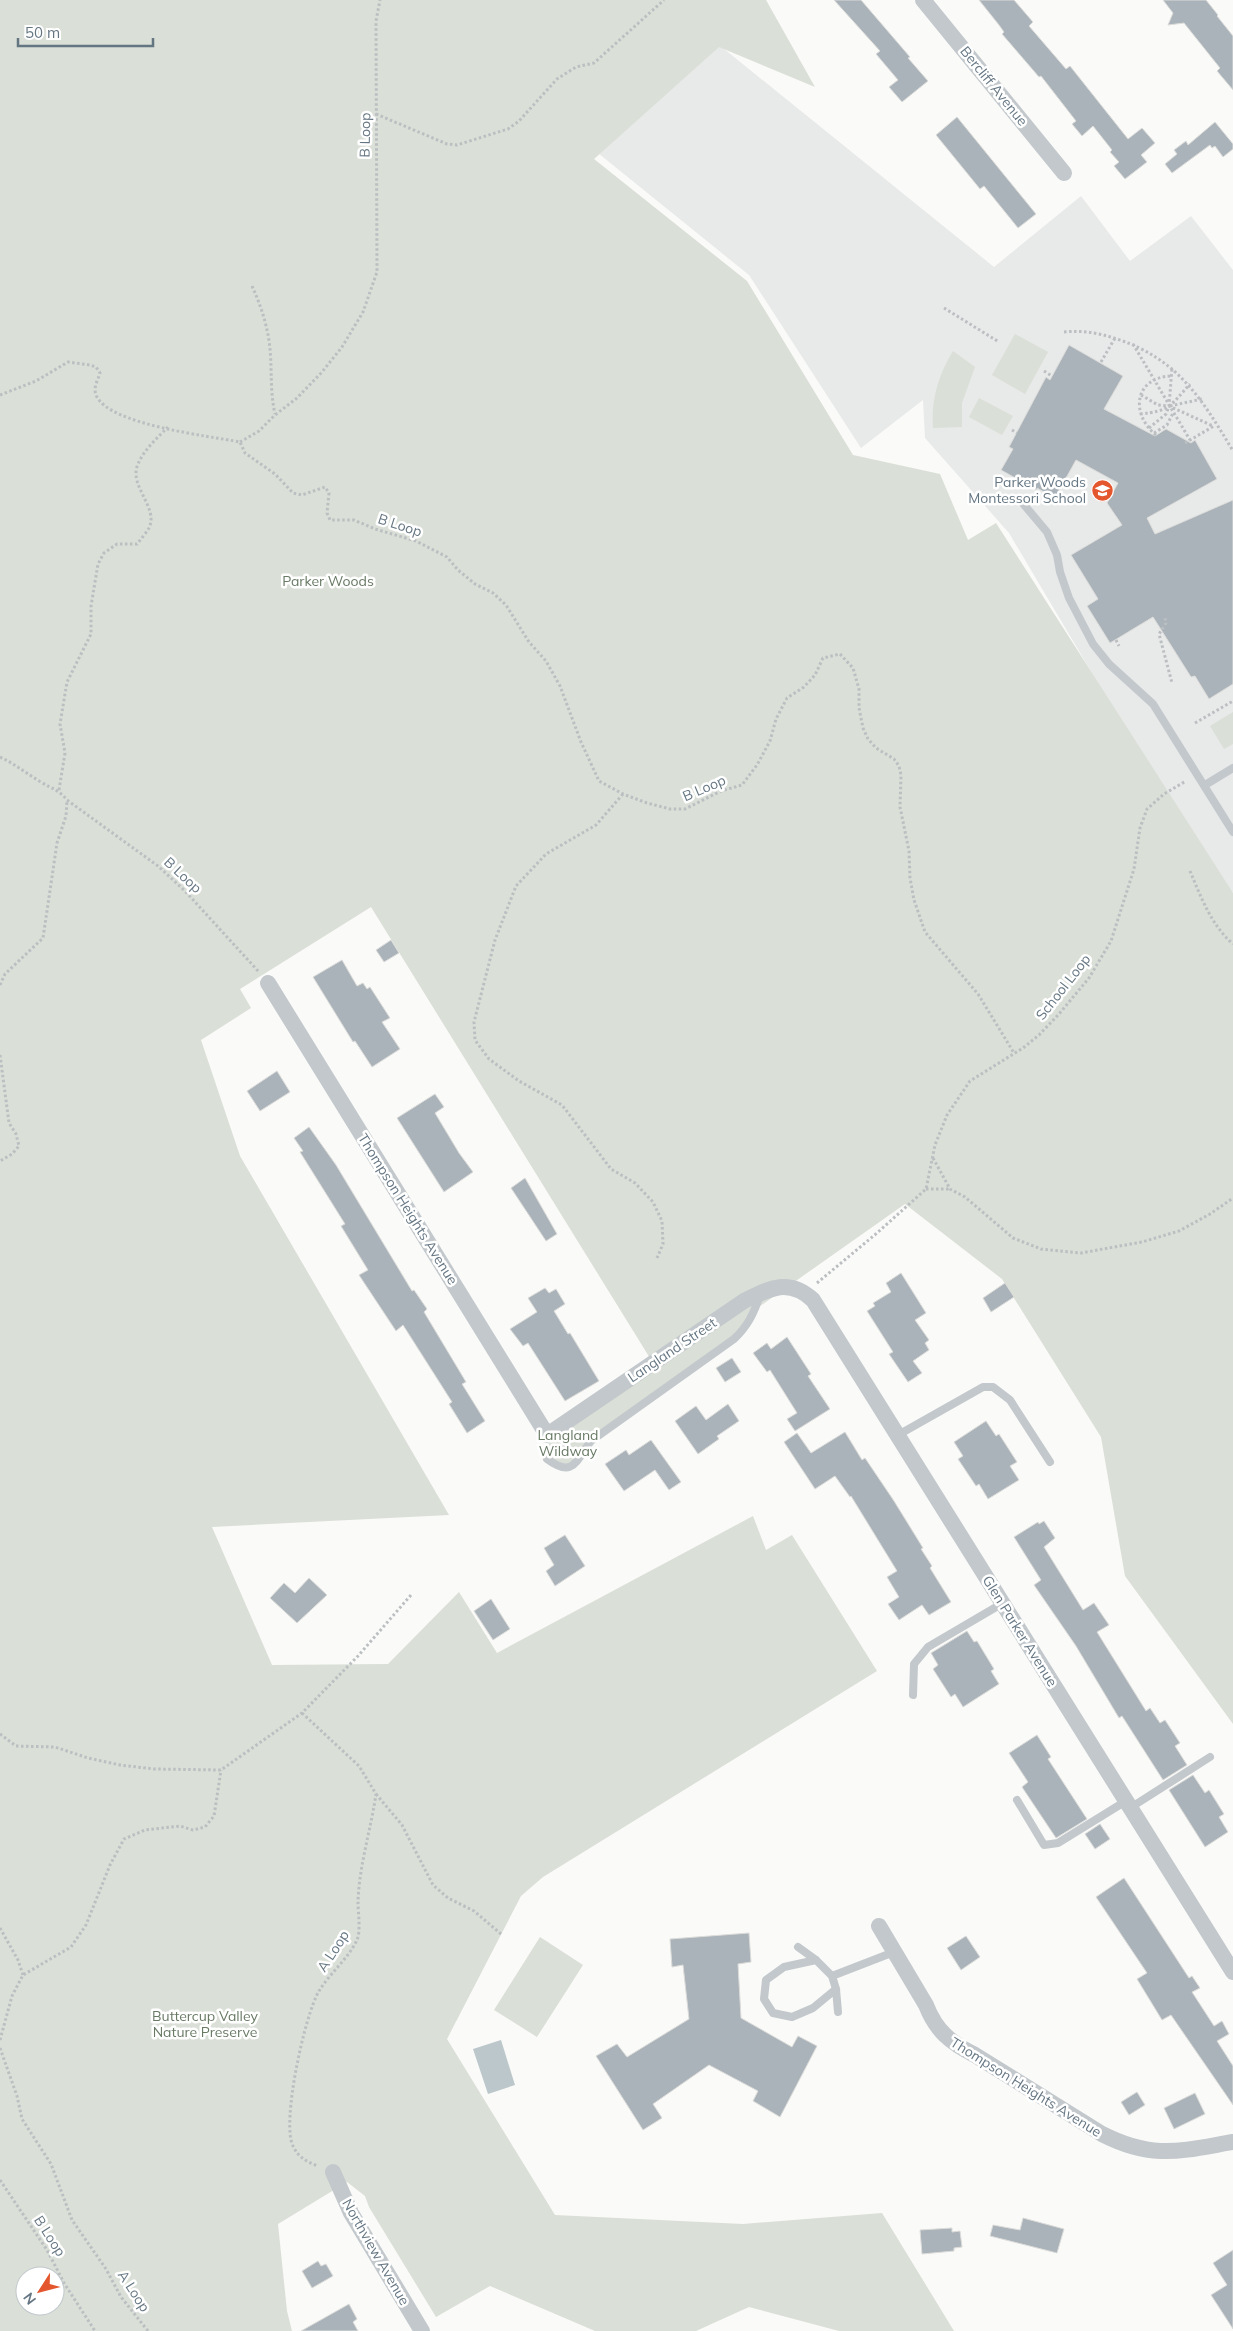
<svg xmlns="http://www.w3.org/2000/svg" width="1233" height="2331" font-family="Mulish,sans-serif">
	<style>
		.built { fill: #e8e9e9 }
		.green { fill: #dadfd7; fill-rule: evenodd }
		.water { fill: #bbc7cb }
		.building { fill: #aab3b9; stroke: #dcdcda }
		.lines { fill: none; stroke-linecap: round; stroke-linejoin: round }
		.path { stroke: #bbbfc2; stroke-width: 3; stroke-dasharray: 2.5 2.5; stroke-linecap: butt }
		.lane { stroke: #c3c8cc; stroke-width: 8 }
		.street { stroke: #c3c8cc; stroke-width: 16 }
		.labels { text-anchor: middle; stroke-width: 5; stroke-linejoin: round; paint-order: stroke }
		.street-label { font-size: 14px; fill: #657683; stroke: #fff }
		.poi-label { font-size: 14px; fill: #657683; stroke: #fff; text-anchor: end }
		.park-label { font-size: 14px; fill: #687a64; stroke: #fff }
	</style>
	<rect width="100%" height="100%" fill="#fafaf8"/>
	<path class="built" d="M713 40 994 267 1081 196 1130 261 1191 216 1233 270V892L1226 896 1214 879 1009 533 925 438 923 400 861 448 749 275 593 149Z"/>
	<path class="green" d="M0 0H766L815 87 719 47 594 159 747 281 853 455 940 474 968 540 996 523 1233 893V1724L1125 1576 1101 1437 1002 1279 905 1204 756 1309 746 1328 591 1441 572 1467 547 1459 549 1447 547 1435 653 1363 371 907 240 989 251 1008 201 1040 240 1156 449 1515 212 1527 272 1665 388 1664 459 1592 497 1653 753 1516 766 1550 792 1535 877 1671 543 1877 521 1896 447 2039 555 2215 743 2224 882 2213 954 2331H839L749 2307 696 2331H595L490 2286 436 2317 369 2207 365 2196 347 2182 278 2224 287 2311 292 2331H0ZM25 2276H55V2306H25Z
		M1015 334 1048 352 1025 394 992 375Z
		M953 351 975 367 962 403V427L933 428C931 400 938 376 953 351Z
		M979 398 1013 416 1002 435 969 417Z
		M1233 712V744L1224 749 1210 726Z
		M540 1937 583 1965 537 2037 494 2010Z"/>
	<path class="water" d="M501 2040 515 2085 488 2094 473 2049Z"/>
	<path class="building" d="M834 0H861L910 57 908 58 928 81 902 102 889 87 898 80 876 54 880 51Z
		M979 0H1014L1033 22 1029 26 1066 69 1070 66 1128 139 1142 128 1155 143 1141 155 1147 162 1125 179 1114 166 1119 162 1110 152 1112 150 1093 126 1082 136 1072 124 1076 121 1041 76 1039 77 1002 34 1004 32 999 25Z
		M1163 0H1206L1218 15 1217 16 1233 36V90L1217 71 1220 68 1184 23 1168 25 1173 13Z
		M957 117 1036 214 1018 228 984 186 980 189 936 135Z
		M1215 122 1233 144V149L1223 157 1215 146 1212 148 1210 145 1172 173 1165 164 1177 154 1174 150 1186 141 1188 145Z
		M1069 345 1123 376 1104 409 1155 436 1166 429 1191 443 1195 440 1217 479 1147 518 1155 534 1233 500V684L1209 699 1195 676 1191 677 1153 617 1110 643 1087 606 1098 599 1071 555 1122 525 1107 503 1118 483 1076 460 1055 498 1037 488V490L1001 470 1013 449 1009 447 1046 377 1050 380Z
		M391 940 399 953 384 962 376 950Z
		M342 960 357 986 363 983 367 989 370 987 390 1018 382 1022 400 1049 372 1067 355 1041 353 1042 313 977Z
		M277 1071 290 1092 260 1111 247 1091Z
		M435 1094 444 1107 435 1113 459 1153 473 1172 444 1192 397 1118Z
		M309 1127 336 1165 412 1291 414 1290 427 1309 424 1312 466 1382 462 1384 485 1421 467 1433 449 1404 452 1402 403 1325 396 1331 359 1275 368 1270 341 1226 345 1224 300 1152 303 1151 294 1138Z
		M525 1178 557 1234 546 1241 511 1188Z
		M901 1273 926 1313 915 1320 929 1340 925 1343 929 1350 913 1361 922 1373 908 1382 889 1354 893 1352 867 1311 875 1306 873 1303 891 1292 886 1283Z
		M1005 1283 1014 1297 991 1312 983 1298Z
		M545 1288 549 1293 556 1289 565 1304 554 1311 568 1334 570 1333 599 1381 565 1401 528 1343 523 1346 510 1329 537 1312 528 1298Z
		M787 1337 811 1374 808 1376 830 1409 795 1431 787 1419 797 1413 770 1370 767 1372 753 1353 767 1343 771 1349Z
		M732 1358 741 1372 725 1382 716 1368Z
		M728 1404 739 1421 717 1436 719 1439 698 1454 675 1421 696 1406 706 1420Z
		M986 1421 996 1436 999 1434 1017 1462 1010 1466 1019 1480 988 1499 979 1484 976 1486 958 1459 963 1456 954 1442Z
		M845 1432 862 1460 865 1458 894 1501 923 1548 921 1549 932 1566 930 1568 951 1602 929 1615 922 1605 899 1620 888 1604 899 1597 887 1577 897 1571 851 1496 850 1497 835 1476 815 1489 784 1442 797 1433 811 1453Z
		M651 1440 681 1482 669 1490 655 1470 624 1491 605 1464 626 1450 629 1455Z
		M1044 1521 1055 1538 1044 1547 1083 1610 1094 1603 1109 1625 1097 1632 1146 1711 1150 1708 1160 1723 1165 1720 1180 1743 1175 1746 1187 1765 1163 1780 1122 1716 1119 1718 1076 1646 1034 1585 1041 1580 1014 1537 1038 1522 1039 1524Z
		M565 1535 585 1566 555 1586 546 1571 554 1565 544 1548Z
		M309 1578 327 1595 297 1623 270 1598 284 1583 295 1593Z
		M491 1599 510 1629 493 1640 474 1611Z
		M967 1631 974 1642 977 1641 994 1669 991 1671 999 1684 963 1707 955 1694 951 1697 933 1669 938 1665 931 1653Z
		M1037 1735 1051 1757 1048 1759 1087 1819 1056 1838 1022 1787 1028 1782 1009 1753Z
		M1193 1775 1205 1793 1209 1790 1224 1814 1219 1817 1228 1832 1205 1847 1169 1790Z
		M1100 1824 1110 1839 1095 1849 1085 1834Z
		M1124 1878 1189 1978 1192 1976 1200 1988 1192 1992 1214 2026 1222 2021 1229 2034 1217 2041 1233 2066V2105L1171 2015 1162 2020 1137 1979 1147 1973 1096 1897Z
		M749 1933 751 1962 738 1964 741 2018 792 2047 798 2036 817 2046 780 2117 753 2101 758 2091 709 2065 653 2104 662 2118 643 2130 596 2056 617 2044 627 2057 689 2019 683 1965 672 1967 670 1939Z
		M966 1936 980 1957 961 1970 947 1948Z
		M1137 2092 1145 2105 1129 2115 1121 2102Z
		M1195 2093 1205 2114 1174 2129 1164 2108Z
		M1023 2218 1064 2229 1057 2253 990 2236 993 2225 1020 2230Z
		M952 2228V2232L960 2231 962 2247 954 2248V2251L922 2254 920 2230Z
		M1233 2250V2329L1211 2295 1227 2285 1213 2263Z
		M318 2261 321 2266 326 2264 333 2276 312 2288 302 2271Z
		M349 2304 357 2319 353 2322 358 2331H301Z"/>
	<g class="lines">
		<path class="path" d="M376 114 447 144 457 145 508 129 519 121 557 79 576 67 594 63 664 0
			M252 286C261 306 268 327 270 349 272 371 270 392 275 414
			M944 308 999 342
			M1064 332C1083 330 1099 333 1117 339 1178 359 1202 399 1233 451
			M1133 344 1190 440
			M1101 362 1115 338
			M1044 371 1052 376
			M0 395 36 381 68 362 90 365 96 367 100 373C98 380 93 387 96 395 108 425 210 436 240 442L245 453 275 474 293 493 302 495 325 487 329 493 327 513 330 520H354L375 529 416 541 447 557 458 570 475 584 493 593 506 605 529 642 546 661 560 686 581 742 599 781 623 794 647 803 670 809H685L721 791 742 785 757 765 770 741 776 719 787 698 804 687 815 675 823 658 840 654 853 668 859 689V708L863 728 868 739 876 748 894 759 899 766 901 775 900 807 909 851 910 878 914 900 925 932 978 994 1014 1053
			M1141 395 1158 405 1169 406 1213 426
			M1170 406 1202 399
			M1140 414C1170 411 1170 406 1190 384
			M1149 428 1166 414 1169 406 1172 368
			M1012 430 1017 433
			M1154 433 1167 425 1173 413
			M1156 435C1130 414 1134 377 1172 376
			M240 442 259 431 275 415 297 398 322 372 342 347 363 312 377 272 376 21 380 0
			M1185 443 1214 426
			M1165 618 1166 623 1159 634 1172 683
			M1116 640 1119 646
			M1195 723 1233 701
			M0 757C15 764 27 774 41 782 52 789 58 789 67 800L158 866 185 891 259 972
			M59 790 65 753 60 724 67 682 91 634V606L98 564 104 553 117 544H137C141 539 146 533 149 528 159 507 128 486 138 464 144 450 157 438 168 427
			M623 794 596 825 546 854 516 886 495 940 474 1022 475 1040 489 1059 519 1081 562 1105 611 1169 635 1183 653 1202 662 1221 663 1244 657 1258
			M1190 871C1201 897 1211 925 1233 944
			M0 985 5 974 43 938 57 843 66 816 67 800
			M0 1055 9 1123 16 1134 19 1146 12 1154 0 1161
			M933 1158 950 1189 965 1197 1013 1238 1041 1249 1081 1253 1142 1242 1179 1231 1210 1214 1233 1198
			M926 1189H950
			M817 1283 877 1233 926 1189 935 1145 947 1115 970 1081 1023 1048 1039 1035 1059 1014 1089 978 1111 941 1134 869 1140 828 1147 809 1164 794 1186 781
			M302 1713 359 1766 376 1794C371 1829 359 1866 358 1902 358 1913 361 1930 357 1940 348 1959 330 1973 319 1991 305 2014 281 2123 293 2146 298 2157 307 2162 318 2166
			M0 1734 16 1746 55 1747 88 1758 120 1765 154 1769 221 1770 302 1713 358 1656 411 1595
			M376 1794 402 1825 433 1885 448 1898 474 1911 501 1934
			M0 1928 18 1960 23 1975
			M0 2040 12 1996 23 1975 71 1947 86 1925 110 1865 124 1839 145 1830 180 1826 193 1830 205 1827 214 1816 221 1770
			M0 2048 17 2096 22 2119 51 2164 72 2220 106 2269 121 2297 148 2331
			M0 2180 47 2250 64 2283 95 2331"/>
		<path class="lane" d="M1020 500 1047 532 1057 555 1060 572 1069 598 1093 644 1109 664 1153 704 1233 832
			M1205 785 1233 768
			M898 1435 983 1387H993L1010 1400 1050 1462
			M547 1459C574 1479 576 1460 591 1441L734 1339C748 1326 754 1313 760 1295
			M913 1695 914 1664 928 1647 1003 1603
			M1017 1800 1044 1845 1058 1843 1126 1801
			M1130 1808 1210 1757
			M798 1947 816 1960 832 1976 894 1952
			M816 1960 784 1967 766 1980 764 1999 773 2013 792 2017 813 2008 836 1989
			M832 1976 836 1989 838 2012"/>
		<path class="street" d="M923 0 1064 173
			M268 983 547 1435 744 1301C770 1288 789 1278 813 1300L1233 1972
			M879 1926 926 2005C936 2031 951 2043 975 2055L1102 2134C1153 2160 1180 2151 1233 2142
			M333 2172 351 2213 422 2331"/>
	</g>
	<defs>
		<symbol id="school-disc" viewBox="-11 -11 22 22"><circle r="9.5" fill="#e4572e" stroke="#fff"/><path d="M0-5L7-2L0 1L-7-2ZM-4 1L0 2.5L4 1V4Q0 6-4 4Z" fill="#fff"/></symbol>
	</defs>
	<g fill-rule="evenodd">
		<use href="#school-disc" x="1090" y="478" width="25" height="25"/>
	</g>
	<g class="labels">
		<g class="street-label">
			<text transform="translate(994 86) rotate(51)" y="5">Bercliff Avenue</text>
			<text transform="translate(365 135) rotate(-89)" y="5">B Loop</text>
			<text transform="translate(400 525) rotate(18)" y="5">B Loop</text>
			<text transform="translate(704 788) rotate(-23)" y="5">B Loop</text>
			<text transform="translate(183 875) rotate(43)" y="5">B Loop</text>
			<text transform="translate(1063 987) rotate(-52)" y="5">School Loop</text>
			<text transform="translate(408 1209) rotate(58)" y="5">Thompson Heights Avenue</text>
			<text transform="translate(672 1350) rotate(-34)" y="5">Langland Street</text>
			<text transform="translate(1020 1631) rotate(58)" y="5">Glen Parker Avenue</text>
			<text transform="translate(333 1951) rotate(-57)" y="5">A Loop</text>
			<text transform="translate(1026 2087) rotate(32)" y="5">Thompson Heights Avenue</text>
			<text transform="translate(50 2236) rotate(57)" y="5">B Loop</text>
			<text transform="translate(376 2252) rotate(60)" y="5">Northview Avenue</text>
			<text transform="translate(134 2291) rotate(57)" y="5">A Loop</text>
		</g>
		<g class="poi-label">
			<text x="1086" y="487">Parker Woods<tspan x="1086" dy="16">Montessori School</tspan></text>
		</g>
		<g class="park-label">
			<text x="328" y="586">Parker Woods</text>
			<text x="568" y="1440">Langland<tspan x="568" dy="16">Wildway</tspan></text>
			<text x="205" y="2021">Buttercup Valley<tspan x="205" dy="16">Nature Preserve</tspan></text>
		</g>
	</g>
	<g transform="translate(40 2291) rotate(234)"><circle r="24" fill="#ffffff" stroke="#c1c8cd"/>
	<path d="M0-4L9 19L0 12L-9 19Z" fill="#e4572e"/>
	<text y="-8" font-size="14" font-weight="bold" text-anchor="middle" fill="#657683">N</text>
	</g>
	<path d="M18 38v8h135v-8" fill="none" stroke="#657683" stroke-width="2.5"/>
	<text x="25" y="38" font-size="15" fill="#657683" stroke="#ffffff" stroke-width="4" paint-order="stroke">50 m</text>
</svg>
